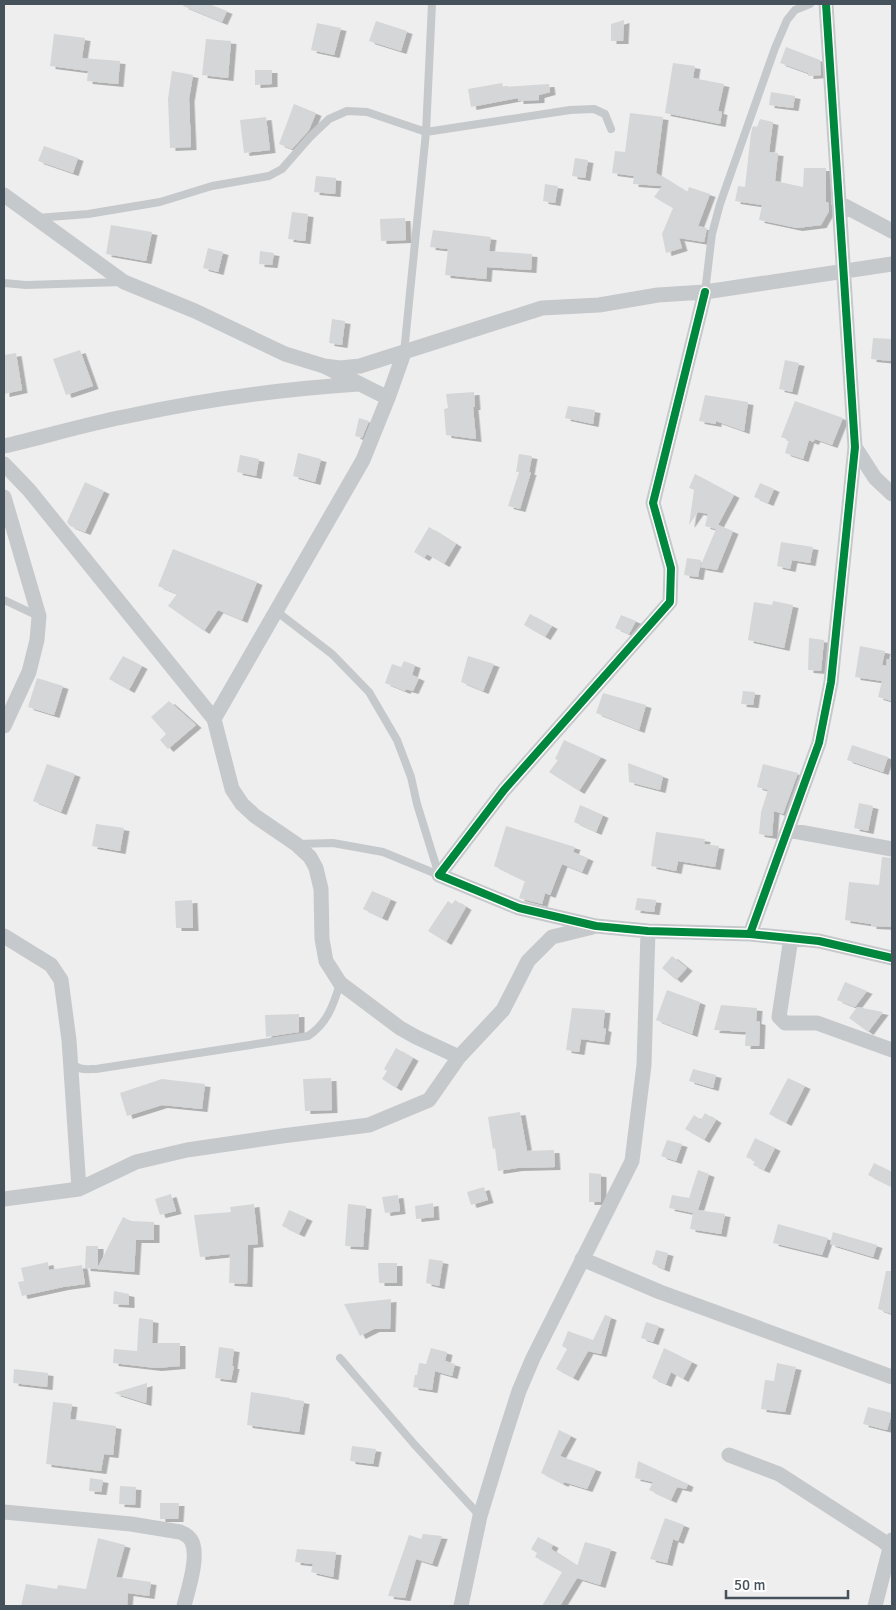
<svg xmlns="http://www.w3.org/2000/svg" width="896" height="1610" font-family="Signika,sans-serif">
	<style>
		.building { fill: #d5d6d7; filter: url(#shadow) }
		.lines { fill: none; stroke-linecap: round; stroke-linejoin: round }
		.service { stroke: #c6c9cb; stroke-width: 8 }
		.minor { stroke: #c6c9cb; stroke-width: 15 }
		.cycleway-casing { stroke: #fff; stroke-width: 11 }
		.cycleway { stroke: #00873e; stroke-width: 8 }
	</style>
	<defs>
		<filter id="shadow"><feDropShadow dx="5.5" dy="3" stdDeviation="0" flood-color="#0004"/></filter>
	</defs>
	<rect width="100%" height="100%" fill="#efeeee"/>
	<path class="building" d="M184 4H209L227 11 222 22 183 6Z
		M624 20 623 41H611V24Z
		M376 21 407 31 401 51 369 41Z
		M317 23 341 28 334 55 311 50Z
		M54 34 85 38 82 58 120 61 118 84 87 81 88 71 50 66Z
		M206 39 231 41 228 78 202 75Z
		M786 47 820 60 821 75 808 76V73L780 63Z
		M673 63 695 66 693 78 724 84 718 111 722 112 720 124 665 113Z
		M255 70H272V84L255 85Z
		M172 71 193 75 189 99 191 147 170 148 168 99Z
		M502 83 503 87 549 84 550 92 539 95V100L518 101V98L471 107 468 89Z
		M771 92 795 96 793 108 769 105Z
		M294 104 316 113 309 130 292 149 279 144Z
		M630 113 663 117 656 173 687 192 689 187 710 194 698 226 707 228 704 242 679 238 682 248 666 253 662 234 673 208 654 197 662 186 633 184 634 176 612 173 615 151 625 152Z
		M266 117 270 150 244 153 240 120Z
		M760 119 773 122 769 152 778 153 775 181 803 187 804 168H826V202H828L829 211 821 225 797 228 759 220 762 205 735 201 738 186 745 187 751 133 753 126 757 127Z
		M44 146 78 158 73 173 38 161Z
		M575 158 588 160 585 178 572 176Z
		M316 176 336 178 335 194 314 192Z
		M545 184 558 186 555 203 543 201Z
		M292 212 308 214 305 241 288 239Z
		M405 218 406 240 381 241 380 219Z
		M111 225 152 232 146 261 106 254Z
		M433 230 491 237 489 251 532 254 531 270 487 267 486 279 445 275 448 249 430 247Z
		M208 248 223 252 218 272 203 268Z
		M260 251 274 253 272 265 259 264Z
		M332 319 345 321 342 345 329 343Z
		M873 338 892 339V361L871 359Z
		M80 350 93 386 66 395 53 359Z
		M16 353 22 390 4 394V355Z
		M785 360 799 363 792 392 779 389Z
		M474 392 475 407H473L476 439 446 435 444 409 448 408 446 394Z
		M705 395 748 402 744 431 716 421V424L699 421Z
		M795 401 843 418 832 445 815 439 813 442 809 440 803 459 785 453 789 440 781 437Z
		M568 406 595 410 593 424 565 418Z
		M359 418 369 421 362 438 355 436Z
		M298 453 321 459 315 482 293 476Z
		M519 454 532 456 529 472H531L520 509 508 506 519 472H516Z
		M240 455 259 459 256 476 237 472Z
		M695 474 734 495 718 525 733 531 717 570 700 567 716 529 705 526 708 514 698 512 689 525 694 490 689 488Z
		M85 482 104 491 85 532 70 526 67 522Z
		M760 483 774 489 768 503 754 497Z
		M429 527 456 544 444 564 427 554 424 558 414 552Z
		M781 542 813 547 810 563 792 560 790 569 777 566Z
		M173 549 257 582 242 620 218 610 204 631 168 606 177 594 158 586Z
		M687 558 701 560 698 577 684 575Z
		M773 601 793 605 784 648 748 640 754 602 772 605Z
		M530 614 552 626 545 637 524 625Z
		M621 615 636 621 629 634 615 628Z
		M809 638 824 640 821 671 808 670Z
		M860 646 885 651 882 665 886 666 887 659H892V701L878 697 882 681 855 677Z
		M123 656 142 666 129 690 109 679Z
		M468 656 494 664 483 691 461 682Z
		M404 661 415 665 412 675 419 678 413 691 406 689 405 691 385 683 392 664 401 667Z
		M37 678 63 686 54 715 28 707Z
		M743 691 755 692 753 705 741 704Z
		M603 693 646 705 639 730 596 713Z
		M169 701 196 725 168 749 160 740 166 734 151 717Z
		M564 740 601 757 579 791 549 772 558 760 555 759Z
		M852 745 888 757 883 772 847 760Z
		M628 763 663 776 660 790 629 782Z
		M47 764 75 774 61 812 33 801Z
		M763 764 798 773 783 814 774 811 772 836 759 834 761 812 768 790 757 787Z
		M859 803 873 806 868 831 854 828Z
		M580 805 603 815 596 832 574 822Z
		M96 824 124 828 120 851 92 846Z
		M506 826 575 847 573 852 588 858 582 872 562 864 550 895 545 893 542 904 519 898 525 881 494 866Z
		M656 832 705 839 704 844 719 846 715 867 678 861 676 871 651 866Z
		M882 857 892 858V927L871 926V924L845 920 849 882 879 885Z
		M372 891 391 899 382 918 363 909Z
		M637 898 656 900 654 912 635 910Z
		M192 900 193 928H176L175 901Z
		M455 900 466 907 446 942 428 931 448 901 452 904Z
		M672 956 687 968 676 980 662 968Z
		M845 982 867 991 855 1007 837 1000Z
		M667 990 700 1002 692 1034 656 1020Z
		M721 1005 757 1008 756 1021 760 1022 759 1046H745L746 1032 714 1030Z
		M857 1007 883 1012 868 1032 849 1018Z
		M572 1008 605 1010 603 1028 606 1029 604 1042 581 1039 579 1052 566 1050Z
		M299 1014V1032L266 1037 265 1015Z
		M396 1048 413 1058 396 1088 382 1079 387 1071 384 1069Z
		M693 1069 716 1075 713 1088 689 1081Z
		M331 1078 332 1110 305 1111 303 1079Z
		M788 1078 805 1086 786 1123 769 1114Z
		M162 1079 205 1084 202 1109 162 1105 127 1116 120 1093Z
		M520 1112 527 1151 554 1150 555 1167 517 1168 498 1171 495 1148 493 1149 488 1117Z
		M705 1113 716 1120 704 1140 685 1129 694 1115 701 1120Z
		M755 1138 775 1148 764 1170 753 1165 755 1161 746 1157Z
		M667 1140 682 1144 676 1161 661 1156Z
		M874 1163 892 1172V1187L868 1175Z
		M698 1170 709 1174 698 1210 725 1214 721 1234 690 1229 693 1213 669 1208 672 1195 689 1198Z
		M589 1173 601 1174V1202H589Z
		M484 1187 488 1200 471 1205 467 1192Z
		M171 1194 176 1211 160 1215 155 1199Z
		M398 1195 400 1211 385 1213 382 1197Z
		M433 1203 434 1217 416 1219 415 1206Z
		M254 1204 258 1244 248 1245 247 1284 229 1283 230 1254 200 1257 194 1215 231 1212 230 1207Z
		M348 1204 366 1206 363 1247 345 1246Z
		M289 1210 307 1218 299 1234 282 1226Z
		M123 1217 131 1221 154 1222V1240H136L134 1272 85 1268 86 1246H98V1267Z
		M778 1224 828 1238 822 1255 773 1243Z
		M833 1232 877 1245 873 1257 830 1244Z
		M656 1250 668 1253 664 1269 652 1264Z
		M429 1259 443 1261 439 1286 426 1283Z
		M48 1262 49 1270 82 1265 85 1284 63 1287 22 1296 18 1282 24 1281 21 1268Z
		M378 1263H397V1283H379Z
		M886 1271H892V1314L878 1309Z
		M114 1291 129 1294V1305L113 1304Z
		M391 1299 390 1329H374L360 1336 344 1304Z
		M605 1315 611 1317 601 1354 588 1351 573 1378 556 1369 567 1349 562 1346 568 1331 593 1340Z
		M139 1318 153 1320 152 1343H180V1366L156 1368 113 1363 114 1349 137 1351Z
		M646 1322 659 1326 653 1342 641 1338Z
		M219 1347 234 1349 232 1366H234L231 1380 215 1378Z
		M431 1348 447 1352 445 1361 455 1364 452 1376 435 1371 432 1390 413 1387 415 1375H417L419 1363 426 1364Z
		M664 1348 692 1362 683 1379 671 1372 666 1384 652 1378Z
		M777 1363 796 1367 785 1412 761 1409 765 1380 774 1381Z
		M14 1369 48 1373 47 1387 13 1383Z
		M147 1383 146 1403 114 1393Z
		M251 1392 290 1398V1399L304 1401 299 1432 247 1425Z
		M53 1402 72 1404 70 1419 116 1426 113 1455 104 1454 101 1471 46 1464Z
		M868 1407 892 1413 887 1430 863 1424Z
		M559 1430 571 1436 560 1456 596 1469 587 1489 564 1482 563 1484 541 1473Z
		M352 1446 376 1449 373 1464 350 1461Z
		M638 1461 688 1484 686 1489 677 1487 671 1500 649 1490 653 1482 635 1478Z
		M90 1478 103 1480 101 1492 89 1491Z
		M120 1486 136 1487 135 1505 119 1504Z
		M160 1503H179L178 1519H160Z
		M665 1518 684 1525 678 1541 673 1539 667 1563 650 1559Z
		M423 1534 442 1536 432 1564 416 1559 405 1598 388 1596 409 1535 421 1539Z
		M538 1537 553 1545 551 1549 577 1566 585 1542 611 1549 600 1585 577 1578 560 1606H542L562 1572 535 1557 537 1553 531 1549Z
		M98 1538 125 1545 116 1577 151 1582 149 1596 128 1593 127 1606H21L26 1584 57 1589 58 1585 86 1589Z
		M297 1549 336 1552 333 1577 311 1572 313 1564 295 1562Z"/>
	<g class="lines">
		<path class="service" d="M37 218 88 214 160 202 212 186 269 176 282 169 310 137 329 119 347 111 367 112 426 132 570 110 594 109 605 114 611 129
			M4 283 26 285 122 282
			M705 292 712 234 720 204 775 48 787 20 795 10 810 4
			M404 353 426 132 432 4
			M4 600 38 616
			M276 611 332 654 369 692 397 740 411 777 417 804 439 875
			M296 844 333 843 383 852 439 875
			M72 1062C77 1071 87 1069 96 1069L308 1036C327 1024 334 1004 340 983
			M340 1358 414 1444 480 1516"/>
		<path class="minor" d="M4 195 124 282 195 311 285 354 324 366 388 398
			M839 203 892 231
			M705 292 653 503 671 568 670 602 504 790 439 875 519 908 596 926 648 931 750 934 819 941 892 958
			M324 366 340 368 360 366 542 308 599 305 658 295 705 292 892 264
			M4 446C47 436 90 423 133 415 208 399 283 389 359 384
			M855 447 875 478 892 494
			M4 464 29 490 214 719 232 789 242 804 255 816 296 844 310 857 316 868 321 889 322 939 326 961 340 983 400 1028 416 1037 459 1057
			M4 497 39 616 37 640 29 672 4 726
			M214 719 363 460 388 398 404 353
			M788 830 892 849
			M750 934 819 743 831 682 855 447 826 4
			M4 936 51 965 61 980 69 1040 79 1189
			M791 938 779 1017 785 1023H817L892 1050
			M4 1199 79 1189 136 1162 187 1150 282 1136 369 1125 429 1100 459 1057 503 1010 528 961 552 937 593 927
			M582 1259 660 1292 892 1377
			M729 1455 779 1474 883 1541 890 1547
			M4 1512 131 1524 180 1532C185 1534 190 1537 192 1542 199 1557 188 1590 184 1606
			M461 1606 480 1516 502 1444 519 1391 533 1358 632 1161 644 1065 648 931
			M875 1606 892 1540"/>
		<defs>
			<path id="cycleway" d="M705 292 653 503 671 568 670 602 504 790 439 875 519 908 596 926 648 931 750 934 819 941 892 958
				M750 934 819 743 831 682 855 447 826 4"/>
		</defs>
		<use href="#cycleway" class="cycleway-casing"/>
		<use href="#cycleway" class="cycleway"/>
	</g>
	<rect width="896" height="1610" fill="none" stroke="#46525b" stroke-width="10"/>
	<path d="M726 1590v8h122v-8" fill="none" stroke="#46525b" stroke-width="2.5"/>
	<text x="734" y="1590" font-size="15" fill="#46525b" stroke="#ffffff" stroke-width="4" paint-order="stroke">50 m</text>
</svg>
